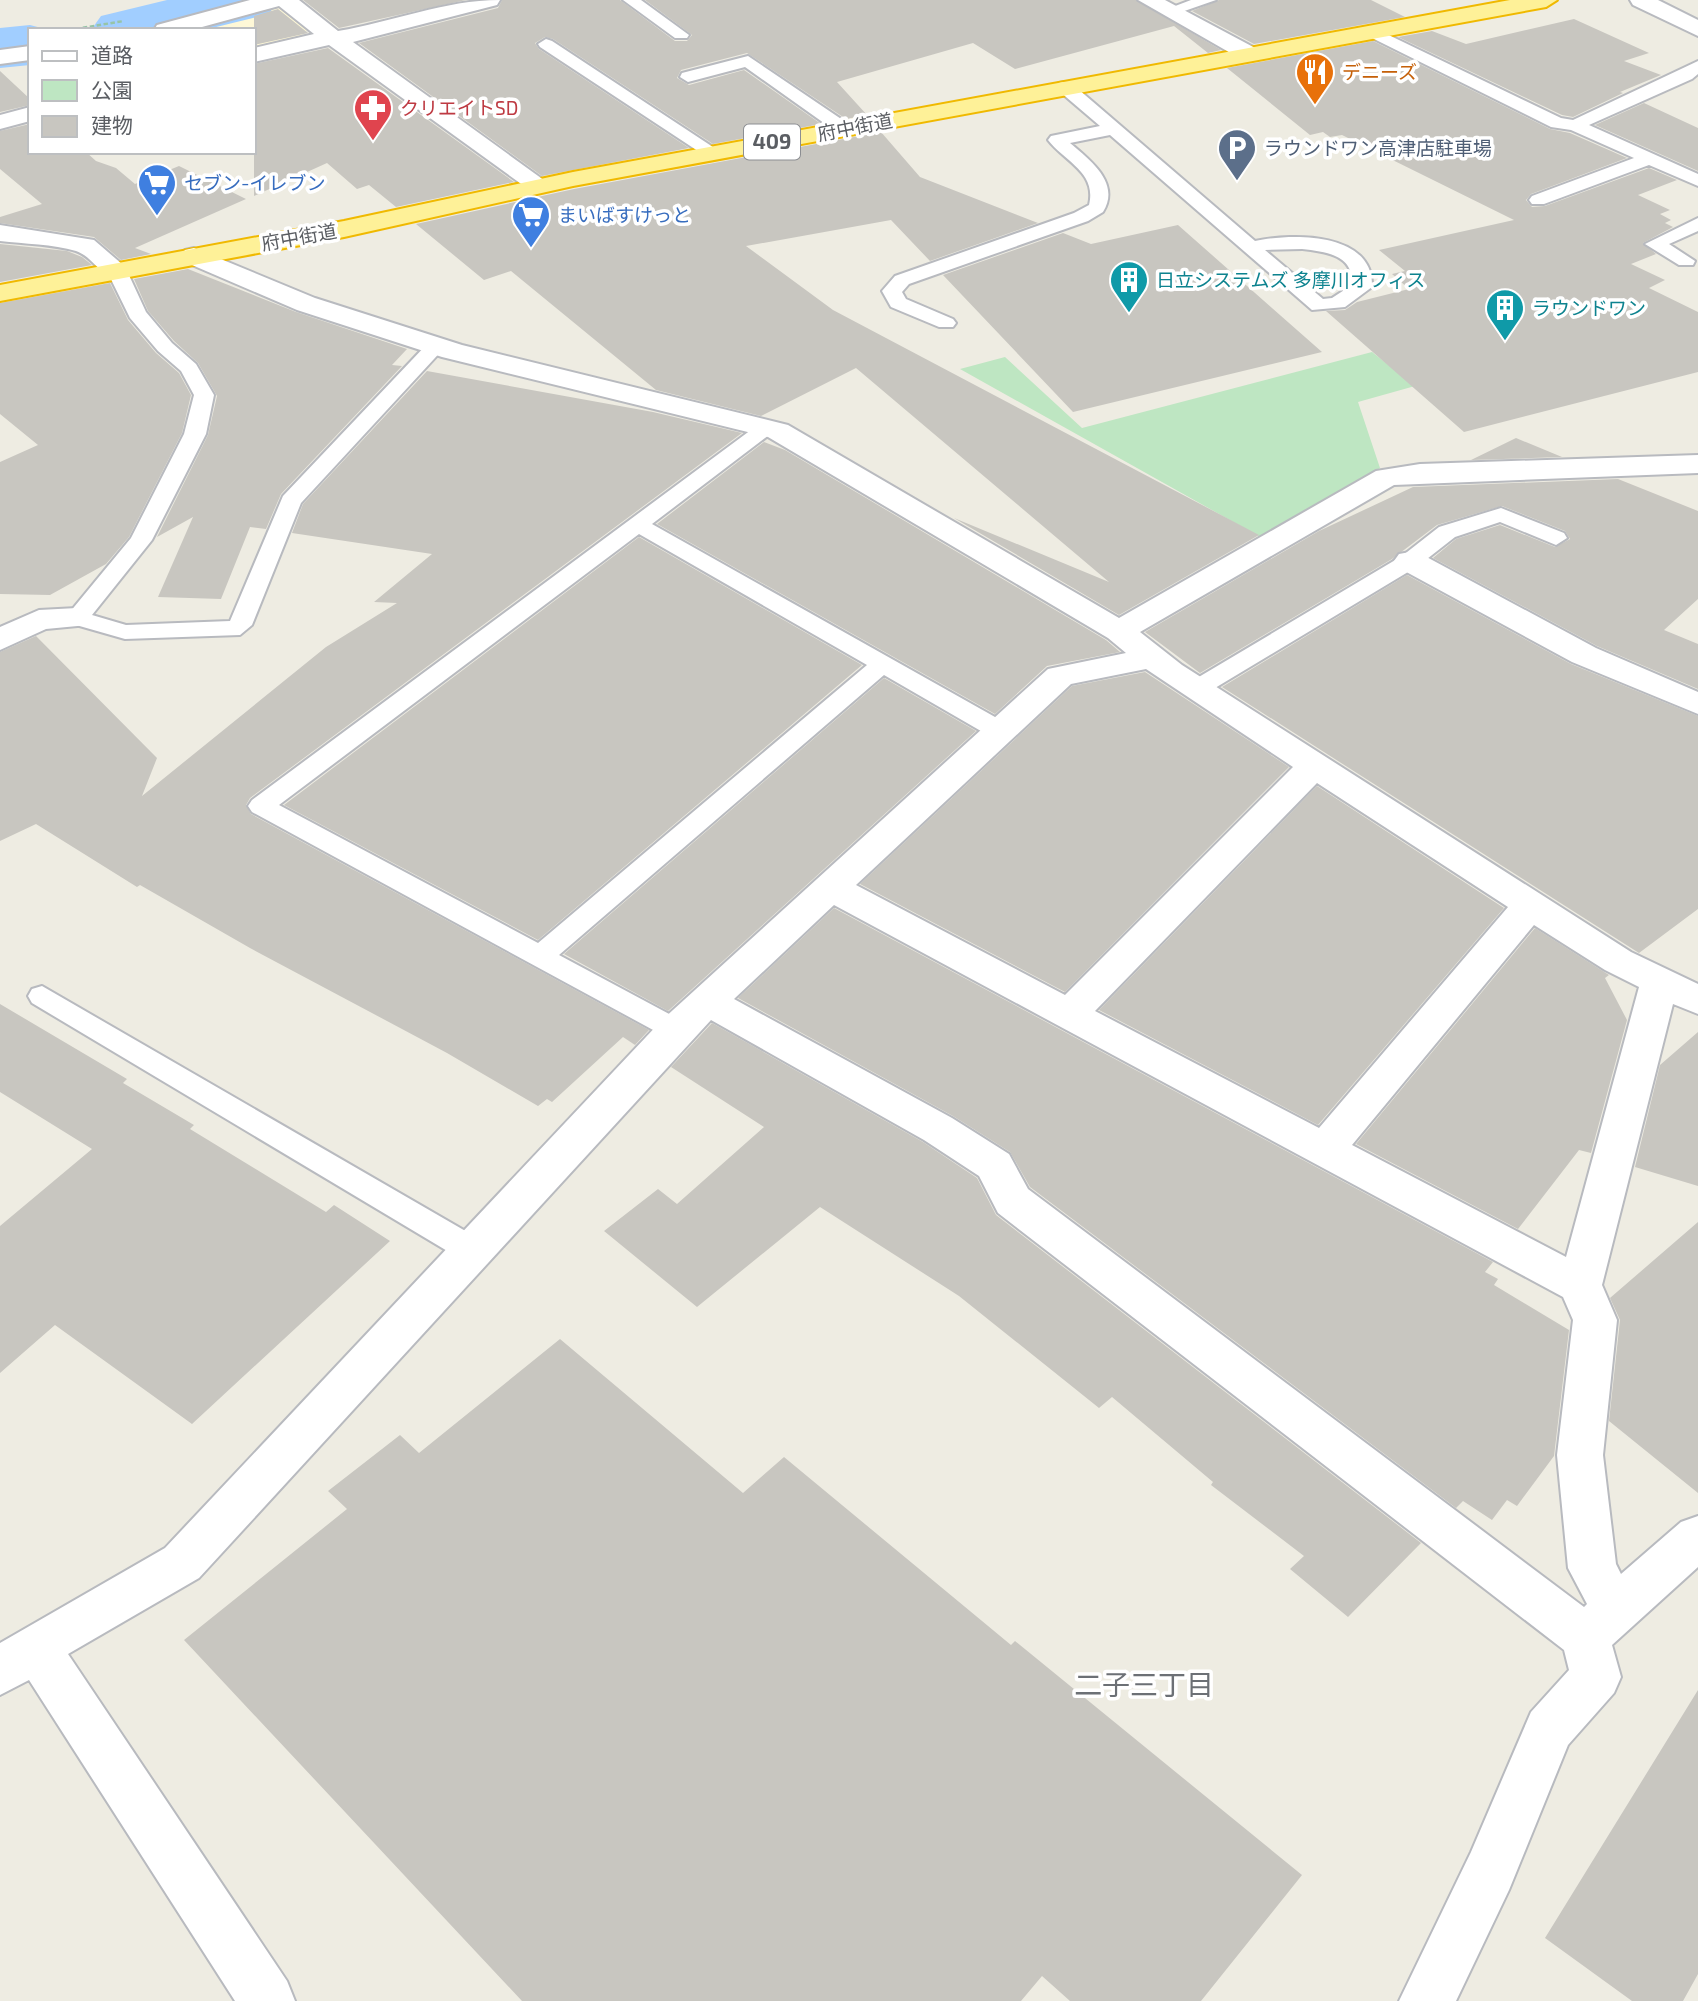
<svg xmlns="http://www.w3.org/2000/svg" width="1698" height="2001" font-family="'Exo 2','Noto Sans JP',sans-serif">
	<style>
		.commercial { fill: #fef8d7 }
		.green { fill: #bee6c2 }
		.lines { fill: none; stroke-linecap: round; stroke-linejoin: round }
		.river { fill: #a1ceff; fill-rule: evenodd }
		.building { fill: #c8c6c0 }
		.service-casing { stroke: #b8babf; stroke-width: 4 }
		.minor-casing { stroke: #b8babf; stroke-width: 4 }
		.trunk-casing { stroke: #f0b900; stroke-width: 4 }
		.path { stroke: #97c4a7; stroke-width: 2.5; stroke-dasharray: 4.5 2.5; stroke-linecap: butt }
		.service { fill: #fff; fill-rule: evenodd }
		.minor { fill: #fff; fill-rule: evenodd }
		.trunk { fill: #fef198; fill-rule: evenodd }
		.labels { text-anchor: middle; stroke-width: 7; stroke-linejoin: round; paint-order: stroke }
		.far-food-label { font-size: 19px; fill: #c56008; stroke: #fff; text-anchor: start }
		.far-health-label { font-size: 19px; fill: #be3a42; stroke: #fff; text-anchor: start }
		.far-street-label { font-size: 19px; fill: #5b5e63; stroke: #fff }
		.far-service-label { font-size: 19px; fill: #4e5e75; stroke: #fff; text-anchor: start }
		.far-shop-label { font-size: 19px; fill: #366cbe; stroke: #fff; text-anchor: start }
		.far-culture-label { font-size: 19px; fill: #0d838f; stroke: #fff; text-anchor: start }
		.shield { fill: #fff; stroke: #8c8e92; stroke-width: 2 }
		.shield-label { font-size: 21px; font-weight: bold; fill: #5b5e63 }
		.near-neighbourhood-label { font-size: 28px; fill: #6c7075; stroke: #fff }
	</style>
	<rect width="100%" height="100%" fill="#eeece2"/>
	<path class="commercial" d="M275 5 307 30 296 40 254 51V30H176Z"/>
	<path class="green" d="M1372 352 1415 386 1358 402 1380 468 1262 538 960 369 1005 357 1082 428Z"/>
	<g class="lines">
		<path class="river" d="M167 0H278L269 14 204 30H91L101 16Z
			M30 25 49 30H30V65L0 68V28Z"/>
	</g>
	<path class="building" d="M303 0H466L339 28Z
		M502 0H620L675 41H687L692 35 645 0H1136L1221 50 1208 53 1174 26 1015 69 973 43 837 82 867 115 846 119 747 53 681 70 677 78 689 85 744 70 821 124 713 144 553 39 545 37 535 43 539 49 689 148 542 176 359 43 498 8Z
		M1219 0H1371L1405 17 1254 44 1192 11Z
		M278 9 308 33 254 45V16Z
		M1574 19 1649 53 1624 61 1661 75 1620 92 1623 93 1573 117 1562 115 1398 37 1432 31 1466 44Z
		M1373 41 1550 129 1570 133 1627 158 1531 194 1526 200 1532 207 1545 206 1649 168 1677 180 1638 195 1670 210 1660 214 1671 220 1665 223 1673 227 1643 243 1656 254 1631 264 1665 280 1649 288 1698 312V372L1464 432 1326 311 1345 310 1357 302 1409 289 1392 274 1405 271 1379 250 1514 220 1342 135 1330 137 1323 132 1310 135 1227 68Z
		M328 48 514 182 396 207 369 185 357 189 327 163 254 196V64Z
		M0 71 30 99V105L0 112Z
		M1644 103 1698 128V171L1595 125Z
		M30 124V152H86L96 161 116 168 135 184 179 166 246 199 135 248 151 254 121 260 94 237 0 223V217L42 204 0 169V131Z
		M881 132 920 177 1038 223 930 261 891 220 746 246 833 310 1259 535 1119 615 954 518 1109 582 856 368 761 416 656 390 511 271 484 280 416 224 574 189Z
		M1178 225 1322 352 1073 412 943 275 1063 233 1091 244Z
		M0 244 67 251 82 257 92 265 0 282Z
		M188 269 296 312 407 349 392 365 402 366 281 494 266 529 250 527 221 599 158 597 193 517 157 537 208 435 217 396 198 363 174 341 148 311 134 279Z
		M110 283 128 320 156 353 179 373 191 395 182 433 129 537 106 564 50 595 0 594V462L38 445 0 414V303Z
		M427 371 653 412 742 433 250 798 246 805 251 814 649 1030 635 1045 623 1037 552 1102 547 1099 538 1106 447 1053 250 948 140 885 137 887 36 824 0 841V652L36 636 157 758 142 796 326 647 397 603 374 602 432 554 292 533 303 504Z
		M1516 438 1562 457 1471 460Z
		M764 442 785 450 1106 640 1120 652 1047 666 995 714 657 524Z
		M1618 479 1698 511V599L1664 630 1698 644V689L1597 646 1433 558 1456 539 1500 525 1555 547 1570 539 1565 531 1502 506 1437 525 1392 559 1200 673 1145 632 1319 531 1413 487Z
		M639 537 862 665 538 940 284 805Z
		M1407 575 1571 664 1698 716V909L1639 953 1222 687Z
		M1145 672 1289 767 1065 992 860 884 1072 686Z
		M884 678 976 731 668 1011 564 954Z
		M1317 786 1504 908 1318 1125 1099 1010Z
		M834 908 1493 1262 1485 1272 1498 1279 1494 1285 1569 1330 1554 1456 1517 1506 1507 1500 1492 1520 1463 1501 1456 1508 1030 1187 1010 1152 953 1116 738 998Z
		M1535 928 1609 975 1605 978 1627 1020 1591 1153 1579 1150 1518 1229 1356 1144Z
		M0 1004 127 1079 123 1083 194 1125 190 1129 326 1212 334 1205 390 1241 192 1424 55 1325 0 1373V1226L92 1149 0 1092Z
		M712 1023 923 1142 977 1178 996 1215 1421 1543 1348 1617 1290 1569 1304 1556 1211 1485 1213 1482 1112 1397 1099 1408 959 1296 820 1207 697 1307 604 1231 658 1189 677 1204 764 1127 671 1067Z
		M1698 1032V1186L1635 1167 1660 1065Z
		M1698 1222V1493L1609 1421 1620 1320 1610 1298Z
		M560 1339 743 1493 784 1457 1011 1645 1015 1641 1302 1875 1201 2001H1070L1042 1976 1021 2001H522L184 1640 347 1509 328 1491 400 1435 419 1453Z
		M1698 1690V1974L1683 2001H1632L1545 1938Z"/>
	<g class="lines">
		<defs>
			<path id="service" d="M623 0H641L689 35 687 38H675Z
				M1191 0H1216L1170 16 1162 11Z
				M1372 27 1561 118 1573 120 1698 61V74L1692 79 1589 125 1698 174V186L1649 165 1544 204H1532L1529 200 1532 196 1634 158 1571 130 1551 127 1366 35V29Z
				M546 39 552 41 722 153 713 158 707 157 540 47 538 44Z
				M748 56 850 125 853 129 850 133H838L745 67 688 82 680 77 682 73Z
				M1065 82 1071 83 1255 241C1293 233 1374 232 1372 287L1345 307 1312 310 1110 135 1070 143C1090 160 1121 183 1103 212L1088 221 909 284 902 292 906 299 953 319 956 323 953 327H939L891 307 882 291 895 276 1074 213 1089 205C1097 172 1065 162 1048 140L1051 136 1100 126 1059 91 1057 87 1059 83ZM1302 249C1327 252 1354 255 1352 285L1332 298 1323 299 1265 250Z
				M1698 218V231L1669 244 1695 261 1693 265H1679L1645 244Z
				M117 265 127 271 146 312 172 343 196 364 214 395 206 434 152 540 92 615 126 625 230 621 283 496 429 342H443L446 346 301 503 252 625 240 635 125 639 69 623 65 618 131 538 184 434 194 395 181 371 158 351 130 318 107 271Z
				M766 422 773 424 776 428 773 432 652 524 1011 726 1014 732 1011 738H993L884 675 559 955 686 1023 690 1030 686 1037 676 1040 666 1037 252 812 248 806 252 800 759 424ZM639 534 867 665 538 943 279 805Z
				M1501 508 1564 533 1567 538 1556 545 1500 522 1455 537 1418 566 1205 694H1187L1184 689 1187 684 1402 556 1439 527Z
				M42 986 481 1240 486 1249 481 1258 470 1261 459 1258 32 1003 28 996 32 989Z"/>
			<path id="minor" d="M250 0H299L338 31C393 22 444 0 500 0L497 5 353 42 552 186 549 191H531L329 45 254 62V48L314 34 279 6 191 30H154L157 25Z
				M1138 0H1165L1257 49 1260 54 1257 59H1241Z
				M1630 0H1658L1698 20V36L1633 5Z
				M30 46V60L0 64V50Z
				M30 107V121L0 129V115Z
				M0 225 94 240 130 271 126 277C102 283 96 258 76 251 53 244 24 244 0 241Z
				M194 248 315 298 462 345 788 425 1119 618 1376 471 1420 464 1698 455V473L1394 485 1140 632 1182 665 1631 952 1698 984V1014L1673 1004 1602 1285 1617 1320 1603 1455 1616 1564 1621 1574 1681 1522 1698 1516V1567L1612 1645 1621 1677 1614 1693 1568 1745 1509 1890 1456 2001H1399L1471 1852 1531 1712 1569 1670 1564 1650 998 1213 979 1176 924 1140 711 1020 199 1578 68 1654 287 1981 295 2001H235L29 1680 0 1695V1643L165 1548 662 1020 1048 669 1126 653 1108 638 768 437 442 357 297 310 185 262 181 256 185 250ZM1146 669 1293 767 1065 995 856 885 1071 684ZM1317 783 1508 907 1319 1128 1095 1011ZM834 905 1563 1297 1573 1320 1557 1455 1568 1568 1587 1604 1584 1607 1028 1189 1009 1154 952 1118 734 999ZM1534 925 1605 970 1639 987 1566 1257 1352 1145Z
				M1410 552 1421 554 1596 648 1698 692V714L1572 662 1399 568 1394 561 1399 554Z
				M77 608 88 611 93 618 88 625 46 629 0 650V627L39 610Z"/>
			<path id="trunk" d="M1510 0H1557L1546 7 573 186 344 237 0 301V285L344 221 573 172Z"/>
		</defs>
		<use href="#service" class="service-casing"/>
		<use href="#minor" class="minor-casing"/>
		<use href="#trunk" class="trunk-casing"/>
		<path class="path" d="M69 30 124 21"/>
		<use href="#service" class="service"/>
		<use href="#minor" class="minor"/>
		<use href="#trunk" class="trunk"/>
	</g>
	<defs>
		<symbol id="restaurant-pin" viewBox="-11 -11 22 30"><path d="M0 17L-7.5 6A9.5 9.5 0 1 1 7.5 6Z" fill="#e8710a" stroke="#fff"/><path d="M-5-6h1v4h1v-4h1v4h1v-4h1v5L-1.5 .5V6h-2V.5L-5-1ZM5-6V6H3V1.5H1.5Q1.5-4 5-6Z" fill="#fff"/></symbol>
		<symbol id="pharmacy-pin" viewBox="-11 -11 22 30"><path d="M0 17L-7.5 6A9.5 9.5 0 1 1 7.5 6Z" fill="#e0444e" stroke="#fff"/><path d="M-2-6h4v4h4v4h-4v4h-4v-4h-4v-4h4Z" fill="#fff"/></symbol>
		<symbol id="parking-pin" viewBox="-11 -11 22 30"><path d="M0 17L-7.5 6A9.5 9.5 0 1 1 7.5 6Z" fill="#5c6f8a" stroke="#fff"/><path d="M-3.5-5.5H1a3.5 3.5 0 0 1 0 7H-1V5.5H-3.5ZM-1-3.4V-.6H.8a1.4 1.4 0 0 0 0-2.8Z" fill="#fff"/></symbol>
		<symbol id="supermarket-pin" viewBox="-11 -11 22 30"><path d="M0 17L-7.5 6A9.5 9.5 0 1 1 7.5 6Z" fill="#3f7fe0" stroke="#fff"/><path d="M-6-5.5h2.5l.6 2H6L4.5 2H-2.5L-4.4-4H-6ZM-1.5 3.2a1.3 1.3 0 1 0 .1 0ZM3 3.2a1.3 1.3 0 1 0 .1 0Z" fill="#fff"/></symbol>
		<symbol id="building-pin" viewBox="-11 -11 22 30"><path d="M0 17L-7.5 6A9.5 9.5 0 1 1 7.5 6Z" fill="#0f9aa8" stroke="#fff"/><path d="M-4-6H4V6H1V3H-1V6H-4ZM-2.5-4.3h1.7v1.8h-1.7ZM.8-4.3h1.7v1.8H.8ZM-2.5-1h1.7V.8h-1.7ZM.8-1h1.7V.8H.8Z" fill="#fff"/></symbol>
	</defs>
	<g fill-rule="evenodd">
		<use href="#restaurant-pin" x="1293" y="50" width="44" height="60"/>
		<use href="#pharmacy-pin" x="351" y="86" width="44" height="60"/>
		<use href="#parking-pin" x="1215" y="126" width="44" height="60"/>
		<use href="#supermarket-pin" x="135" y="161" width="44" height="60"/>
		<use href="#supermarket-pin" x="509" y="193" width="44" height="60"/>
		<use href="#building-pin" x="1107" y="258" width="44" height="60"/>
		<use href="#building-pin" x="1483" y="286" width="44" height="60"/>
	</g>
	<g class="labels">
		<g class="far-food-label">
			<text x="1342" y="79">デニーズ</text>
		</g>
		<g class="far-health-label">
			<text x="400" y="115">クリエイトSD</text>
		</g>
		<g class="far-street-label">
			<text transform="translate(855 127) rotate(-11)" y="7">府中街道</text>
			<text transform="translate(299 237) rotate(-10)" y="7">府中街道</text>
		</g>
		<g class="far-service-label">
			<text x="1264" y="155">ラウンドワン高津店駐車場</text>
		</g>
		<g class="far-shop-label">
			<text x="184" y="190">セブン-イレブン</text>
			<text x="558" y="222">まいばすけっと</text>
		</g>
		<g class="far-culture-label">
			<text x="1156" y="287">日立システムズ 多摩川オフィス</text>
			<text x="1532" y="315">ラウンドワン</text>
		</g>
		<rect class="shield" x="744" y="124.5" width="56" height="35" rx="5"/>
		<g class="shield-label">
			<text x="772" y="149">409</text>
		</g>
		<g class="near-neighbourhood-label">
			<text x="1144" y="1695">二子三丁目</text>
		</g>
	</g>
	<rect x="28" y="28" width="228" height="126" fill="#ffffff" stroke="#bdbfc1" stroke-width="2"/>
	<rect x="42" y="51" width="35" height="10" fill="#ffffff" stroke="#bdbfc1" stroke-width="2"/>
	<text x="91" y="63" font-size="21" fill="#5b5e63">道路</text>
	<rect x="42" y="80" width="35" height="21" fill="#bee6c2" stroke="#bdbfc1" stroke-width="2"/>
	<text x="91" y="98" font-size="21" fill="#5b5e63">公園</text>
	<rect x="42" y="116" width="35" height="21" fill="#c8c6c0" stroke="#bdbfc1" stroke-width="2"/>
	<text x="91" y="133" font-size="21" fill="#5b5e63">建物</text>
</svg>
